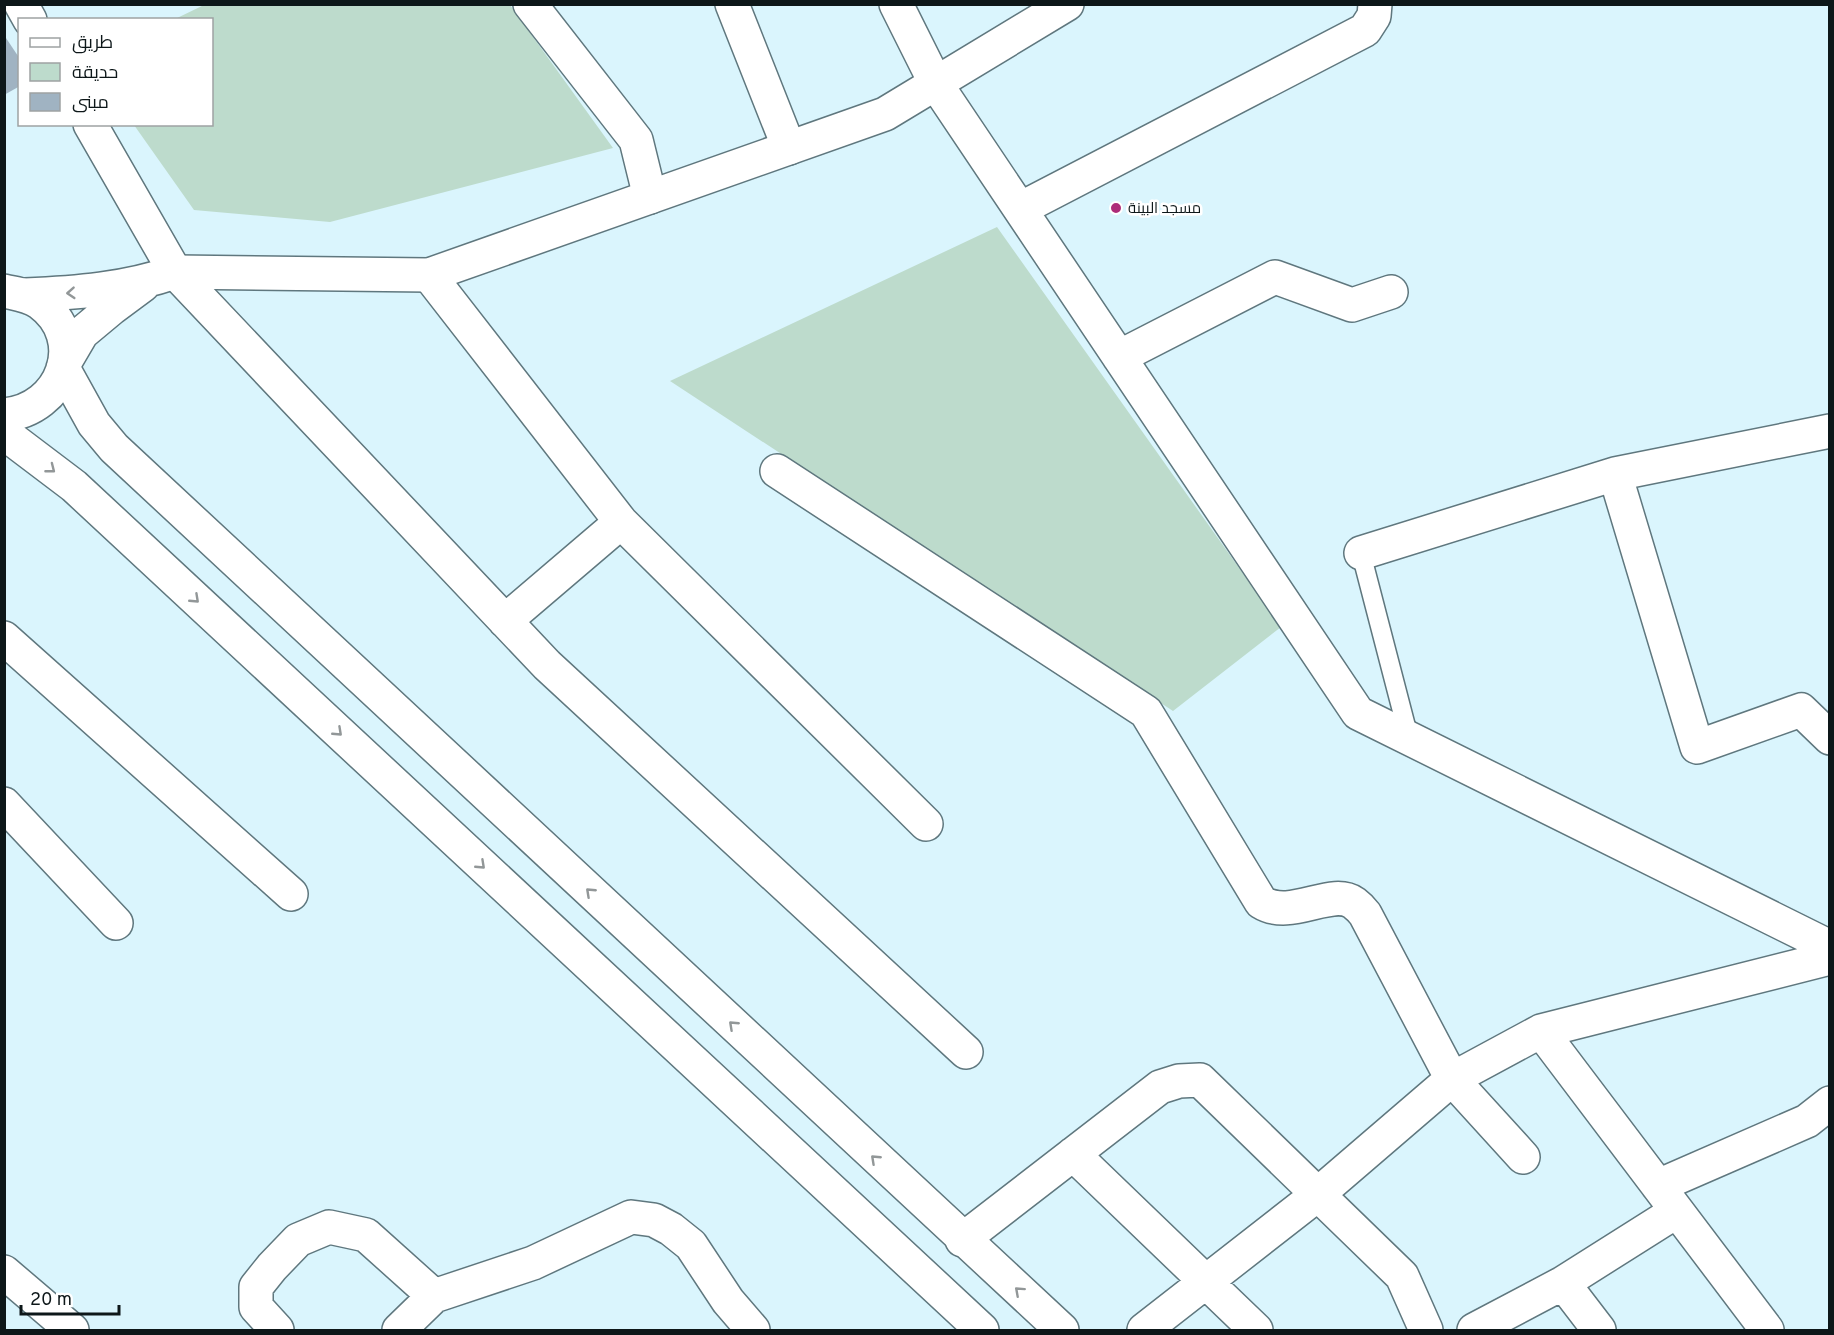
<svg xmlns="http://www.w3.org/2000/svg" width="1834" height="1335" font-family="Overpass,Cairo,sans-serif">
	<style>
		.green { fill: #bddbcc }
		.building { fill: #a0b3c2 }
		.lines { fill: none; stroke-linecap: round; stroke-linejoin: round }
		.service-casing { stroke: #5f777e; stroke-width: 21 }
		.minor-casing { stroke: #5f777e; stroke-width: 36 }
		.tertiary-casing { stroke: #5f777e; stroke-width: 36 }
		.primary-casing { stroke: #5f777e; stroke-width: 36 }
		.service { stroke: #fff; stroke-width: 18 }
		.minor { stroke: #fff; stroke-width: 33 }
		.tertiary { stroke: #fff; stroke-width: 33 }
		.primary { stroke: #fff; stroke-width: 33 }
		.oneway { stroke: #929798 }
		.poi-dot { fill: #ad2c79; stroke: #fff; stroke-width: 2 }
		.labels { text-anchor: middle; stroke-width: 5; stroke-linejoin: round; paint-order: stroke }
		.poi-label { font-size: 15px; fill: #0d1719; stroke: #fff; text-anchor: start }
	</style>
	<rect width="100%" height="100%" fill="#daf5fd"/>
	<path class="green" d="M204 5H510L613 148 330 222 194 210 134 125 212 124V20L175 19Z
		M997 227 1281 627 1173 711 670 381Z"/>
	<path class="building" d="M4 35 20 59V86L4 95Z"/>
	<g class="lines">
		<defs>
			<path id="service" d="M1361 553 1409 738"/>
			<path id="minor" d="M21 4 30 20
				M530 4 636 140 650 197
				M732 4 789 148
				M896 4 936 84 1358 713 1830 947
				M90 124 175 272 547 665 966 1052
				M1020 209 1365 30 1374 16 1375 4
				M429 275 621 522 926 824
				M1119 357 1275 277 1352 305 1391 292
				M777 471 1146 712 1261 902C1291 921 1331 887 1354 903 1358 906 1362 910 1365 914L1452 1079 1523 1157
				M1615 474 1697 747 1801 710 1830 738
				M1361 553 1615 474 1830 431
				M505 621 621 522
				M4 638 291 894
				M4 804 116 923
				M1541 1031 1767 1330
				M1073 1154 1256 1330
				M1658 1186 1807 1121 1830 1103
				M962 1240 1160 1087 1179 1081 1200 1080 1402 1276 1426 1330
				M1563 1283 1599 1330
				M277 1330 256 1307V1287L272 1267 298 1240 329 1227 366 1235 434 1296
				M399 1330 434 1296 533 1263 631 1217 654 1220 671 1229 691 1245 728 1301 753 1330
				M1144 1330 1317 1195 1452 1079 1541 1031 1830 958
				M1474 1330 1563 1283 1677 1211"/>
			<path id="tertiary" d="M25 295C76 293 126 289 175 272L429 275 885 114 1067 4
				M65 362 82 333 112 308 143 285"/>
			<path id="primary" d="M4 291C17 294 29 295 40 303 89 339 63 410 4 415
				M63 368 94 424 114 448 1062 1330
				M4 433 74 486 982 1330
				M4 1272 72 1330"/>
		</defs>
		<use href="#service" class="service-casing"/>
		<use href="#minor" class="minor-casing"/>
		<use href="#tertiary" class="tertiary-casing"/>
		<use href="#primary" class="primary-casing"/>
		<use href="#service" class="service"/>
		<use href="#minor" class="minor"/>
		<use href="#tertiary" class="tertiary"/>
		<use href="#primary" class="primary"/>
	</g>
	<defs><path id="oneway-chevron" d="M-2-3.5L2.5 0L-2 3.5" fill="none" stroke-width="1.6" stroke-linecap="round" stroke-linejoin="round" transform="scale(1.5)"/></defs>
	<g class="oneway">
		<use href="#oneway-chevron" transform="translate(71 293) rotate(176)"/>
		<use href="#oneway-chevron" transform="translate(51 469) rotate(38)"/>
		<use href="#oneway-chevron" transform="translate(195 599) rotate(43)"/>
		<use href="#oneway-chevron" transform="translate(338 732) rotate(43)"/>
		<use href="#oneway-chevron" transform="translate(481 865) rotate(43)"/>
		<use href="#oneway-chevron" transform="translate(590 892) rotate(-137)"/>
		<use href="#oneway-chevron" transform="translate(733 1025) rotate(-137)"/>
		<use href="#oneway-chevron" transform="translate(875 1159) rotate(-137)"/>
		<use href="#oneway-chevron" transform="translate(1019 1291) rotate(-138)"/>
	</g>
	<circle class="poi-dot" cx="1116" cy="208" r="6"/>
	<g class="labels">
		<g class="poi-label">
			<text x="1128" y="213">مسجد البينة</text>
		</g>
	</g>
	<rect width="1834" height="1335" fill="none" stroke="#0d1719" stroke-width="12"/>
	<rect x="18" y="18" width="195" height="108" fill="#ffffff" stroke="#9ea2a3" stroke-width="1.5"/>
	<rect x="30" y="38" width="30" height="9" fill="#ffffff" stroke="#9ea2a3" stroke-width="1.5"/>
	<text x="72" y="48" font-size="18" fill="#0d1719">طريق</text>
	<rect x="30" y="63" width="30" height="18" fill="#bddbcc" stroke="#9ea2a3" stroke-width="1.5"/>
	<text x="72" y="78" font-size="18" fill="#0d1719">حديقة</text>
	<rect x="30" y="93" width="30" height="18" fill="#a0b3c2" stroke="#9ea2a3" stroke-width="1.5"/>
	<text x="72" y="108" font-size="18" fill="#0d1719">مبنى</text>
	<path d="M21 1305v9h98v-9" fill="none" stroke="#0d1719" stroke-width="3"/>
	<text x="30" y="1305" font-size="18" fill="#0d1719" stroke="#ffffff" stroke-width="4.5" paint-order="stroke">20 m</text>
</svg>
